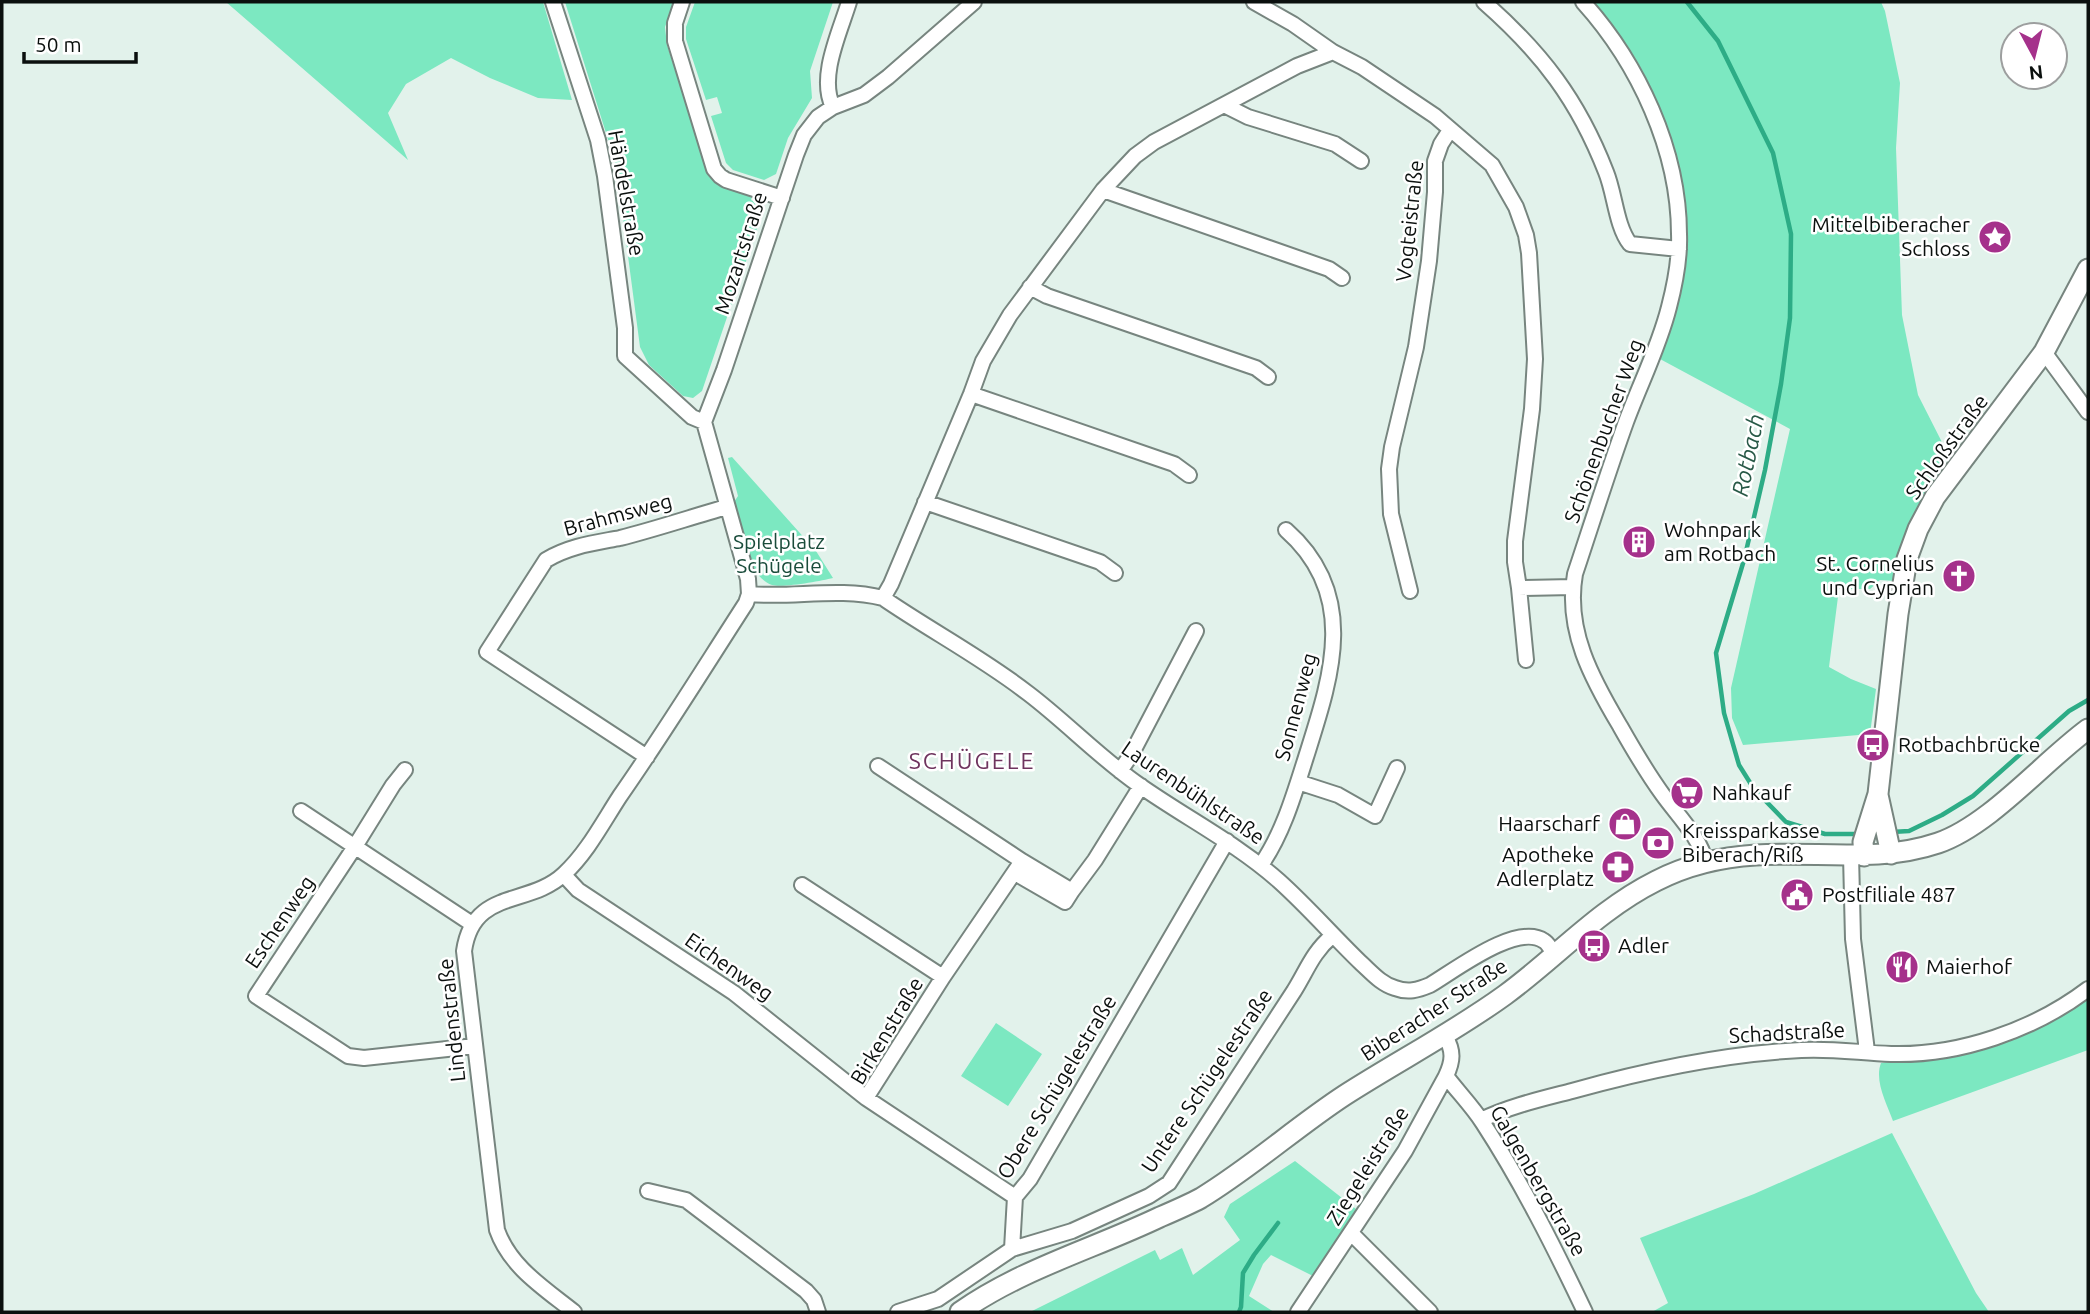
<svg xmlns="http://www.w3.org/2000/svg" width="2090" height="1314" font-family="Ubuntu,sans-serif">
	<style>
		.green { fill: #7ce8c1 }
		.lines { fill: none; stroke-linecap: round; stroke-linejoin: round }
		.stream { stroke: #2dac86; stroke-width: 4.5 }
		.street-casing { stroke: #77857f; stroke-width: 18 }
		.secondary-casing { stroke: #77857f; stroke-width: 23 }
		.street { stroke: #fff; stroke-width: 14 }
		.secondary { stroke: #fff; stroke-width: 19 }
		.labels { text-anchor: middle; stroke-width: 5; stroke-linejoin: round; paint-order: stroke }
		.street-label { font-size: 21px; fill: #0b100e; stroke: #fff }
		.poi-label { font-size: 21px; fill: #0b100e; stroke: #fff; text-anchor: start }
		.park-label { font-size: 21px; fill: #1a4c3b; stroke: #fff }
		.water-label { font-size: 23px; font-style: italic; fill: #285947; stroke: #fff }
		.neighbourhood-label { font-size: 23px; letter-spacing: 2px; fill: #6e345e; stroke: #fff }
	</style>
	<rect width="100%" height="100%" fill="#e2f2eb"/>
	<path class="green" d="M226 2H543L572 100 538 98 490 78 451 58 406 84 388 113 408 160Z
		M565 2H674L665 27 667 45 710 177 718 185 752 196 751 200C758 203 761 207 762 214L702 391 693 398 683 396 649 365 640 347 616 165Z
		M695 2H833L810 71 812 98 788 138 776 174 764 180 733 170 726 163 711 116 722 113 717 97 706 100 686 39V27Z
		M1594 2H1881L1885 11 1900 83 1896 148 1902 315 1918 395 1949 456 1912 525 1896 581 1880 580 1870 589H1839L1829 667 1851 679 1876 689 1870 734 1743 745 1732 718 1731 688 1790 429 1660 359C1675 319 1687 275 1687 233 1686 174 1665 108 1635 58 1623 38 1607 20 1594 2Z
		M732 457 816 551 833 578C820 581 784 588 772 585 765 583 759 576 755 571L734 502 738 496 728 458Z
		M2088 994V1050L1893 1121C1887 1104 1874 1081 1881 1063L1939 1055Z
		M996 1023 1042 1054 1008 1106 961 1076Z
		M1892 1133 1976 1293 1989 1312H1652L1668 1303 1640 1238 1754 1194Z
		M1295 1161 1356 1209 1313 1276 1271 1255 1263 1264 1249 1296 1274 1312H1030L1155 1250 1160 1260 1182 1248 1193 1275 1240 1240 1224 1217 1230 1204Z"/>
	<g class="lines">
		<path class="stream" d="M1687 2 1718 41 1773 153 1791 234 1790 318 1781 384 1765 470 1744 560 1716 653 1724 713 1739 765 1754 789 1786 822 1825 834H1859
			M1892 832 1909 831 1942 815 1973 796 2069 711 2088 700
			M1239 1312 1241 1307 1243 1273 1254 1255 1278 1223"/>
		<defs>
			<path id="street" d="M553 2 598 140 605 176 625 328V356L692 417 704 422
				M682 2 675 23V41L714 169 720 176 726 180 782 198
				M1254 2 1293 24 1333 52 1362 67 1435 116 1492 165 1516 207 1526 235 1529 253 1535 359 1532 409 1515 541V562L1519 588 1573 587
				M1484 2C1542 53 1578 100 1606 172 1615 194 1616 226 1630 244L1679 249
				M1583 2C1638 63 1679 150 1679 234 1680 258 1675 284 1669 307 1659 347 1640 384 1626 422 1608 472 1592 523 1575 574 1565 630 1592 679 1620 726 1633 749 1647 773 1663 795 1678 816 1700 837 1706 863
				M1224 105 1248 117 1335 144 1361 161
				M833 107C818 77 840 32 849 2
				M1103 190 1329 269 1342 278
				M1030 287 1047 296 1256 368 1268 377
				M2044 352 2088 412
				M971 394 1174 464 1189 475
				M925 502 1100 562 1115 573
				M1519 588 1526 660
				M1410 591 1391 514 1389 469 1392 447 1416 347 1429 261 1435 192V161L1441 144 1450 130
				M749 594C794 598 839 587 883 598 931 631 983 658 1029 694 1067 723 1100 758 1139 785 1186 818 1236 843 1279 881 1308 907 1333 936 1361 963 1371 972 1381 984 1395 988 1408 993 1418 990 1430 985 1454 971 1517 922 1544 941 1548 943 1551 950 1554 953
				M883 598 891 584 971 394 983 361 1010 315 1103 190 1135 156 1154 142 1297 66 1333 52
				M647 757 487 652 546 560C569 546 594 543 620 538 656 529 691 517 727 507
				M878 766 1022 861
				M405 770 393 785 354 848 256 996 348 1056 364 1058 475 1046
				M1120 771 1131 755 1196 631
				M1298 782 1338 795 1375 816 1397 768
				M301 811 472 924
				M1851 855 1853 939 1867 1051
				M1261 865C1283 833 1294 795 1306 757 1331 678 1360 595 1286 530
				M1015 873 1065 902 1072 891
				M564 875 578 890 734 993 866 1098
				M802 885 943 977
				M1446 1076C1458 1092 1472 1106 1483 1123 1522 1183 1554 1247 1585 1312
				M1481 1120C1510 1106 1541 1099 1572 1091 1647 1070 1723 1054 1801 1050 1831 1048 1861 1053 1891 1054 1959 1056 2034 1030 2088 989
				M648 1191 686 1200 806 1291 814 1300 818 1312
				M1015 1197 866 1098 943 977 1022 861 1072 891 1095 860 1141 786
				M1351 1233 1430 1312
				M1012 1249 1072 1231 1149 1196 1169 1183 1294 991C1307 970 1313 952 1332 936
				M574 1312C544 1288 510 1267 497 1230L464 951C473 888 529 907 564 874 587 853 603 822 620 796 664 733 704 668 746 603L749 594 748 579 704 422 724 370 796 155 804 135 818 117 833 107 864 95 888 77 974 2
				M898 1312 938 1299 1012 1249 1015 1197 1030 1179 1227 841
				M1298 1312 1405 1151 1446 1076C1453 1061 1454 1051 1445 1036"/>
			<path id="secondary" d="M1878 795 1891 854
				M1864 856 1863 842 1878 794 1898 614 1907 559 1918 529 1935 497 2044 352 2088 269
				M960 1312C1021 1269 1093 1249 1160 1217 1174 1211 1188 1205 1201 1198 1252 1167 1296 1127 1345 1095 1398 1061 1454 1032 1505 995 1557 957 1598 910 1656 881 1687 865 1722 857 1756 855 1817 851 1879 863 1938 843 1990 825 2042 763 2088 729"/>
		</defs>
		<use href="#street" class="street-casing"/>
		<use href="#secondary" class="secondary-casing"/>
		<use href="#street" class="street"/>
		<use href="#secondary" class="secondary"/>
	</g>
	<defs>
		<symbol id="sight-disc" viewBox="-11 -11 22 22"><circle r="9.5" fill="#a5318b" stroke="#fff"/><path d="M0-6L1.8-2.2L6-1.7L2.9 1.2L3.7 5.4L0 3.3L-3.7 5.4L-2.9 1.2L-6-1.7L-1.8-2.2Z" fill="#fff"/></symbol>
		<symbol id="building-disc" viewBox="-11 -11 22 22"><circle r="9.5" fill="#a5318b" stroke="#fff"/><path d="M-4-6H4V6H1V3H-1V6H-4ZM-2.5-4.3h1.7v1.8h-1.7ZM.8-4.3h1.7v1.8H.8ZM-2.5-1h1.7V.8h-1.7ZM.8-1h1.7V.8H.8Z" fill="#fff"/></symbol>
		<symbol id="church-disc" viewBox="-11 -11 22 22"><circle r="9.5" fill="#a5318b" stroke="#fff"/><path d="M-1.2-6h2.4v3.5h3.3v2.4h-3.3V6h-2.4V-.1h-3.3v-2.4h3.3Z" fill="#fff"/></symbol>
		<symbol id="bus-disc" viewBox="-11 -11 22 22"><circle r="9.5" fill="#a5318b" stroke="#fff"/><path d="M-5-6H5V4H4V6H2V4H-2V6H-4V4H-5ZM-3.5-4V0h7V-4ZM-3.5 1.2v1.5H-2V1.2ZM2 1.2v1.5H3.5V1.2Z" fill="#fff"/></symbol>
		<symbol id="supermarket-disc" viewBox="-11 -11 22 22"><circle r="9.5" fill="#a5318b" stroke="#fff"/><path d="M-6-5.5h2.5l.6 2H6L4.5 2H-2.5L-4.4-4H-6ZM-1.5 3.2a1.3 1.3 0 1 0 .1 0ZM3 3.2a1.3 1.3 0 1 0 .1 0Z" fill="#fff"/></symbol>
		<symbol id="shop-disc" viewBox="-11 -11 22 22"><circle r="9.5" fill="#a5318b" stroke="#fff"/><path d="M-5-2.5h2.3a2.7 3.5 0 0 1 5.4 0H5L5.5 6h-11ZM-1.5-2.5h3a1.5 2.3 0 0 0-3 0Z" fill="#fff"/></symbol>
		<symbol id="bank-disc" viewBox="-11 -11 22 22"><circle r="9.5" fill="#a5318b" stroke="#fff"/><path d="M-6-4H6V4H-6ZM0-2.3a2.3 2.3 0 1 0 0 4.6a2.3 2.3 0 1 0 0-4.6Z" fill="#fff"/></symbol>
		<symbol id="pharmacy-disc" viewBox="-11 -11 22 22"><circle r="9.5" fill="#a5318b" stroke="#fff"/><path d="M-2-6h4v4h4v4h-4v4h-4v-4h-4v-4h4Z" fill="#fff"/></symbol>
		<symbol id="civic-disc" viewBox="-11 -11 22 22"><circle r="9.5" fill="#a5318b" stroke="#fff"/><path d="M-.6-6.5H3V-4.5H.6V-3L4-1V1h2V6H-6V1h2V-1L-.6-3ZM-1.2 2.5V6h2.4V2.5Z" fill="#fff"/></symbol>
		<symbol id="restaurant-disc" viewBox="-11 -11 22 22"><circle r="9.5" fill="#a5318b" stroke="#fff"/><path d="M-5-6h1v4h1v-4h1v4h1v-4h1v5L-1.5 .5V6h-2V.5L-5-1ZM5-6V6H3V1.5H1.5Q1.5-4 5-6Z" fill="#fff"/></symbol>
	</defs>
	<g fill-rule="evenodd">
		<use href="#sight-disc" x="1976" y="218" width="38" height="38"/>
		<use href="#building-disc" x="1620" y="523" width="38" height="38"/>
		<use href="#church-disc" x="1940" y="557" width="38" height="38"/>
		<use href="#bus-disc" x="1854" y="726" width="38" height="38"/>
		<use href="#supermarket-disc" x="1668" y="774" width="38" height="38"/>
		<use href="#shop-disc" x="1606" y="805" width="38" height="38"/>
		<use href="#bank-disc" x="1639" y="824" width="38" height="38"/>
		<use href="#pharmacy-disc" x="1599" y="848" width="38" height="38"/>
		<use href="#civic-disc" x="1778" y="876" width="38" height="38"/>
		<use href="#bus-disc" x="1575" y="927" width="38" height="38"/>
		<use href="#restaurant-disc" x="1883" y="948" width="38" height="38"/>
	</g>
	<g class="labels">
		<g class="street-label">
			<text transform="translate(626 193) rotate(80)" y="7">Händelstraße</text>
			<text transform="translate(1410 221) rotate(-84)" y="7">Vogteistraße</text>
			<text transform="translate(741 253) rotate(-72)" y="7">Mozartstraße</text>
			<text transform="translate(1604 431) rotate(-70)" y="7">Schönenbucher Weg</text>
			<text transform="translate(1947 447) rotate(-54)" y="7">Schloßstraße</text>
			<text transform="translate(618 515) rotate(-15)" y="7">Brahmsweg</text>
			<text transform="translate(1296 707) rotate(-75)" y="7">Sonnenweg</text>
			<text transform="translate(1193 793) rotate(34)" y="7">Laurenbühlstraße</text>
			<text transform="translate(280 922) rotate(-56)" y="7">Eschenweg</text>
			<text transform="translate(729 967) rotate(35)" y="7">Eichenweg</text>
			<text transform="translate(1434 1010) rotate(-33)" y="7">Biberacher Straße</text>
			<text transform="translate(452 1020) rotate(-96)" y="7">Lindenstraße</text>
			<text transform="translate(887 1031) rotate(-59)" y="7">Birkenstraße</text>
			<text transform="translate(1787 1033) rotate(-3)" y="7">Schadstraße</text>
			<text transform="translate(1207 1081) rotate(-56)" y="7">Untere Schügelestraße</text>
			<text transform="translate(1057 1087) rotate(-59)" y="7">Obere Schügelestraße</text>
			<text transform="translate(1368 1166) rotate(-58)" y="7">Ziegeleistraße</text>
			<text transform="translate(1538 1181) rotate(60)" y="7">Galgenbergstraße</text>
		</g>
		<g class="poi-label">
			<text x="1970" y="232" text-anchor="end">Mittelbiberacher<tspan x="1970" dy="24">Schloss</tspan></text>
			<text x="1664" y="537">Wohnpark<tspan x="1664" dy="24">am Rotbach</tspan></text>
			<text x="1934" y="571" text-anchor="end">St. Cornelius<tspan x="1934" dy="24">und Cyprian</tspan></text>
			<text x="1898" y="752">Rotbachbrücke</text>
			<text x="1712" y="800">Nahkauf</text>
			<text x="1600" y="831" text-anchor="end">Haarscharf</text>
			<text x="1682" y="838">Kreissparkasse<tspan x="1682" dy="24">Biberach/Riß</tspan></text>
			<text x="1594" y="862" text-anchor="end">Apotheke<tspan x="1594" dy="24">Adlerplatz</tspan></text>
			<text x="1822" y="902">Postfiliale 487</text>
			<text x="1618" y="953">Adler</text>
			<text x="1926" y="974">Maierhof</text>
		</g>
		<g class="park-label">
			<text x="779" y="549">Spielplatz<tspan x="779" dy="24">Schügele</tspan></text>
		</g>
		<g class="water-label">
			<text transform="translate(1748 455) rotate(-78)" y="8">Rotbach</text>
		</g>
		<g class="neighbourhood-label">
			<text x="972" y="769">SCHÜGELE</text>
		</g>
	</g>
	<rect width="2090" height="1314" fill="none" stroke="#0b100e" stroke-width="7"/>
	<g transform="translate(2034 56) rotate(173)"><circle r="33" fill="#ffffff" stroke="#9d9f9f" stroke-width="2"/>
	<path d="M0-5L12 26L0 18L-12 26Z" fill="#a5318b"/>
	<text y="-10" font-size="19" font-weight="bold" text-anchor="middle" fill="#0b100e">N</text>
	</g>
	<path d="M24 52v10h112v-10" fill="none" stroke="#0b100e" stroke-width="3.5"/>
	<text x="35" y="52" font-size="21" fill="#0b100e" stroke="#ffffff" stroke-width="5" paint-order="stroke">50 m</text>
</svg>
